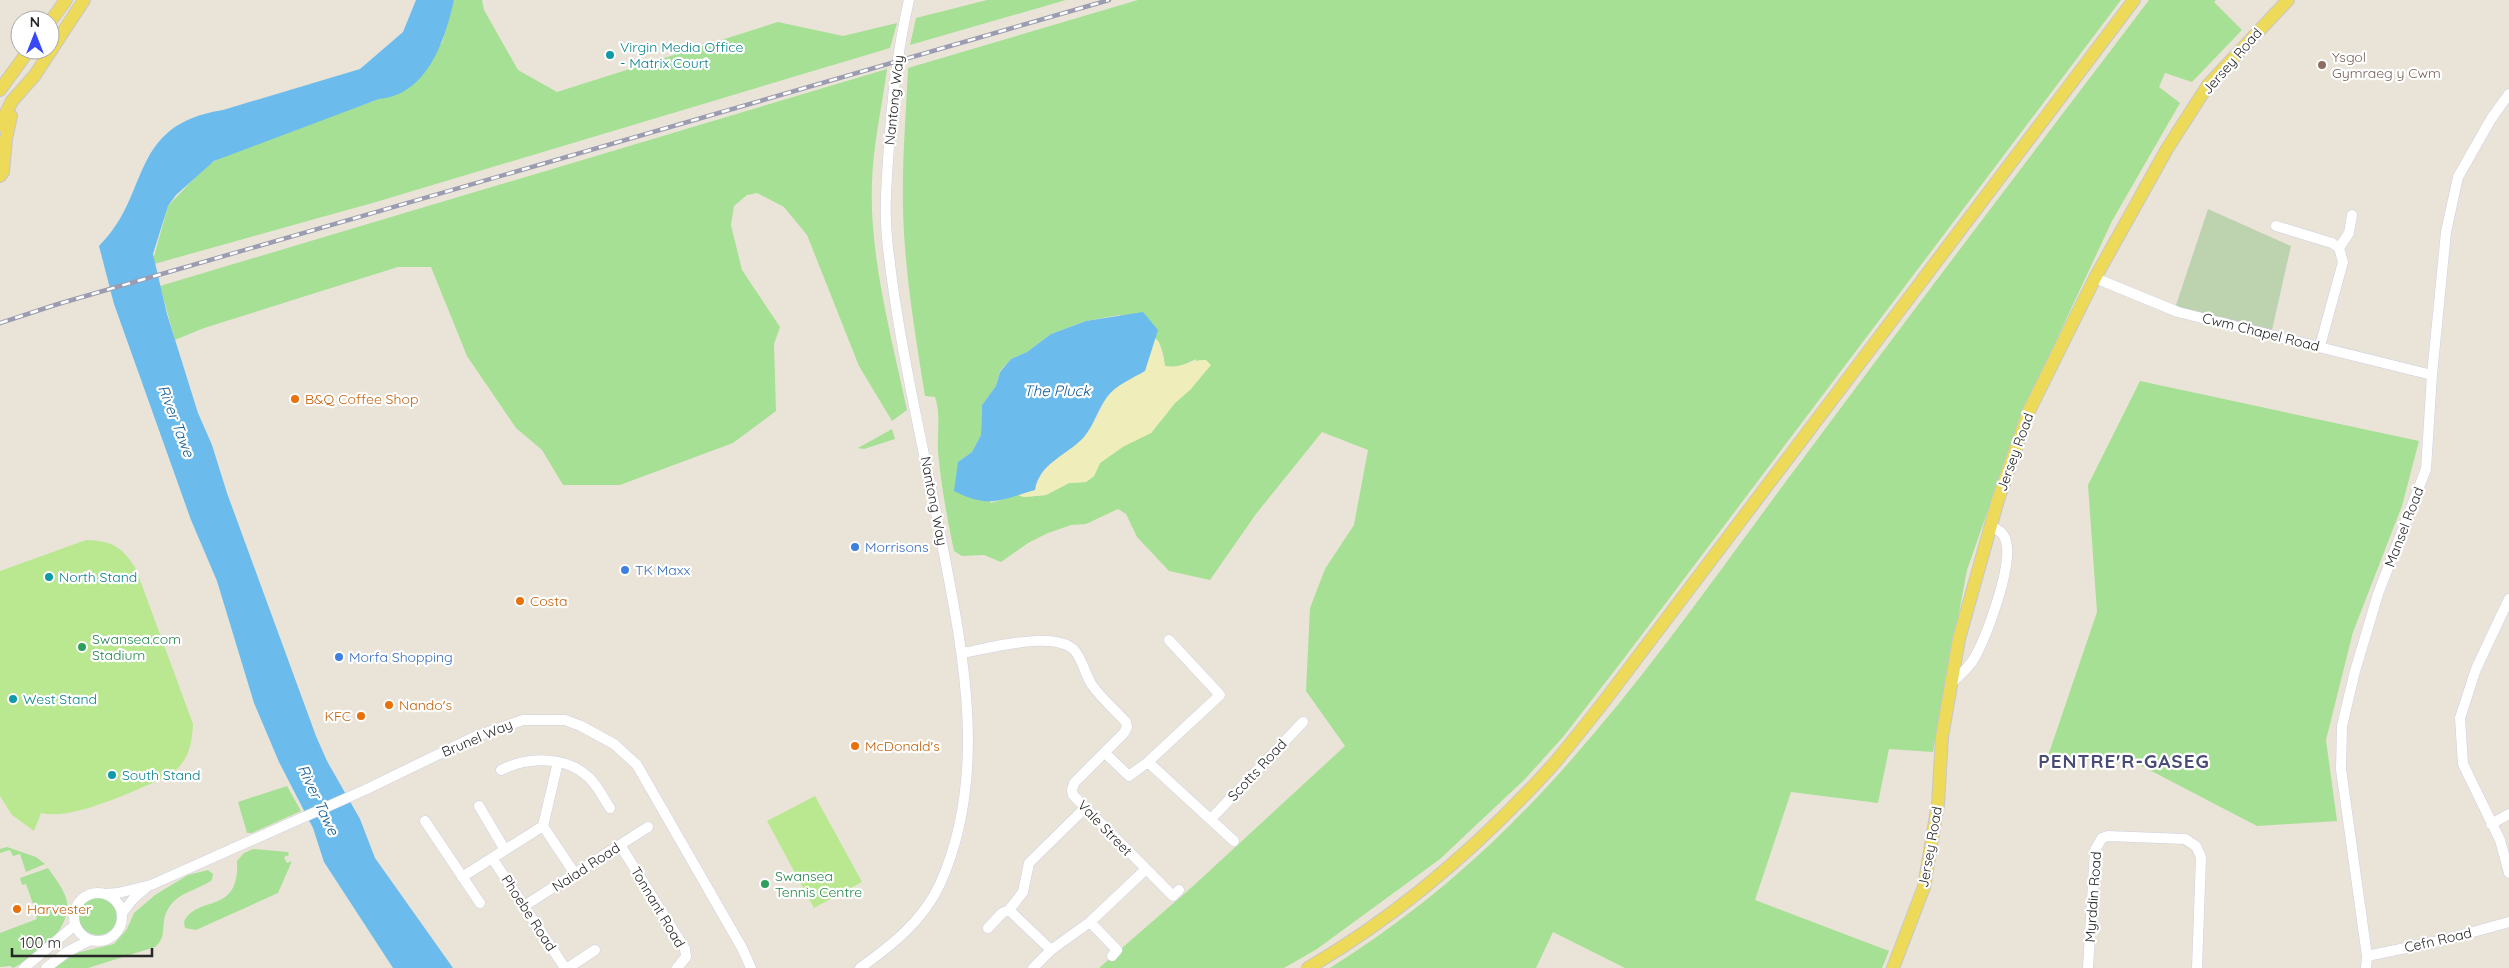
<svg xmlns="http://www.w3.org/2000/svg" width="2509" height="968" font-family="Quicksand,sans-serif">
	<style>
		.green { fill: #a6e094; fill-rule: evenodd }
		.sand { fill: #efedba }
		.cemetery { fill: #bdd3af }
		.pitch { fill: #bae890 }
		.water { fill: #6bbcec }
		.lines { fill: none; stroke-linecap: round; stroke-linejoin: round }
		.minor-casing { stroke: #cdcfe0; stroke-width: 11 }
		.major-casing { stroke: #c7c7c7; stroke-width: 14 }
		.minor { stroke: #fff; stroke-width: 10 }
		.major { stroke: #eeda59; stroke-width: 12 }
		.rail-casing { stroke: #9b9cb1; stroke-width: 4.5 }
		.rail { stroke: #fff; stroke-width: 2.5; stroke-dasharray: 8; stroke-linecap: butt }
		.culture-dot { fill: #0f9aa8; stroke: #fff; stroke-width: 2 }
		.education-dot { fill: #8d6e63; stroke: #fff; stroke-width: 2 }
		.food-dot { fill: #e8710a; stroke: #fff; stroke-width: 2 }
		.shop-dot { fill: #3f7fe0; stroke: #fff; stroke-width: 2 }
		.leisure-dot { fill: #2e9e5b; stroke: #fff; stroke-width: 2 }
		.labels { text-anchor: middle; stroke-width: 4.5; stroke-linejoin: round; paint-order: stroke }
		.culture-label { font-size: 14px; fill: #0d838f; stroke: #fff; text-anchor: start }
		.education-label { font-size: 14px; fill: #785e54; stroke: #fff; text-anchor: start }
		.street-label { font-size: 14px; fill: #272727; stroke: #fff }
		.food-label { font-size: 14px; fill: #c56008; stroke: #fff; text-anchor: start }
		.shop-label { font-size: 14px; fill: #366cbe; stroke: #fff; text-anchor: start }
		.leisure-label { font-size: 14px; fill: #27864d; stroke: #fff; text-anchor: start }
		.water-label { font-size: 15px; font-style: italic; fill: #0f5893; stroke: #fff }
		.district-label { font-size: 19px; font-weight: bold; letter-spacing: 1px; fill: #494c76; stroke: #fff }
	</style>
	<rect width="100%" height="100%" fill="#eae4d8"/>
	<path class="green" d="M454 0H482L484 10 518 70 557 92 778 22 843 36 897 23 890 48 376 202 154 264 153 260 168 206 206 166 228 154 379 99 442 43Z
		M987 0H1066L910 45 916 18Z
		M1138 0H2121L1622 661 1563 737 1525 779 1440 859 1317 949 1284 968H1099L1192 887 1345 746 1306 691 1310 608 1325 569 1354 525 1368 450 1322 432 1256 514 1210 580 1169 571 1137 537 1126 514 1118 509 1086 524 1071 525 1048 533 1028 543 1001 562 984 555 962 556 954 551C947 518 941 485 938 451 937 433 941 414 935 397L925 396C915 333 904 269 903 206 902 160 906 113 908 68ZM1119 315 1157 329 1155 338C1162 345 1164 356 1165 366L1177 368 1196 359 1191 389 1175 403 1151 433 1124 446 1100 463 1094 476 1086 482 1069 483 1046 495 1024 497 1018 495 991 503 958 462 972 452 981 435 982 405 996 386 1000 371 1011 359 1027 352 1051 334 1086 321Z
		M2149 0H2216L2214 2 2242 30 2192 82 2165 73 2159 87 2180 103 2112 221 2022 414 1967 570 1933 752 1889 749 1878 803 1791 792 1755 900 1889 951 1882 968H1625L1553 932 1536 968H1330C1395 927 1456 879 1510 825 1621 715 1709 584 1802 460 1916 306 2033 153 2149 0Z
		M887 69C882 107 873 145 872 183 869 256 892 339 907 410L892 421 859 366 807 235 784 207 757 193 747 195 734 206 731 225 742 270 780 327 774 344 776 411 733 443 620 485H563L542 450 516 428 467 356 431 267H398L204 328 175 340 160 286Z
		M2140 381 2419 441 2402 506 2353 632 2326 740 2337 821 2257 826 2138 764 2048 756 2097 612 2088 485Z
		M892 429 895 439 864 449 858 448Z
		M287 786 301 811 252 833H247L238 802Z
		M7 847 36 857 45 864 26 872 20 854 13 856 10 850 0 853V849Z
		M253 849 288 852 289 855 284 857 287 863 292 861 278 893 196 930 185 928 184 922C197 894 240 916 237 861L244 853Z
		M48 868C54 877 65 890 67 902 71 931 35 957 13 968L10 966 0 967V933L37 919 35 913 39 911 37 903 33 904 26 884 22 885 20 878Z
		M208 870 213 874 212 880C197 891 176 892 167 911 160 924 168 937 155 947L88 968H54L76 953 114 944 127 929 134 913 155 895 188 875Z
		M78 915a20 20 0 1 1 40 0a20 20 0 1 1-40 0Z"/>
	<path class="sand" d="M1155 338 1159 342 1165 366C1183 369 1189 359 1206 360L1211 365 1191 389 1175 403 1151 433 1124 446 1100 463 1094 476 1086 482 1069 483 1046 495 1024 497 1018 495 1035 490C1039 464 1082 441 1097 418 1101 412 1102 403 1107 397 1116 385 1133 378 1145 371Z"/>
	<path class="cemetery" d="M2208 209 2291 246 2272 330 2175 308Z"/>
	<path class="pitch" d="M86 540C112 541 122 546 136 569L193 724C192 748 187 764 167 777 134 790 74 821 41 813L34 831 12 815 0 796V571Z
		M815 796 862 882 814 908 767 821Z"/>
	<path class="water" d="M416 0H454C445 41 427 95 379 99L214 161 176 195 168 206 153 254 167 314 198 413 212 445 227 493 316 736 327 761 360 819 375 858 453 968H393L324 862 313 828 279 762 254 703 217 581 191 520 114 304 99 246C152 194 127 125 223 110L360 69 403 32Z
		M1143 312 1158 330 1145 371C1133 378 1116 385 1107 397 1098 409 1094 425 1084 437 1068 455 1039 463 1035 490 1001 500 989 509 954 491L958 462 972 452 981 435 982 405 996 386 1000 372 1011 359 1027 352 1051 334 1086 321Z"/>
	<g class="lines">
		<defs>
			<path id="minor" d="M2276 226 2332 243 2339 248 2343 262 2320 346
				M2339 248 2349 233 2352 215
				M2095 278 2178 312 2432 375
				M2509 599 2476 669 2460 718 2463 764 2500 840 2509 873
				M962 653C987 649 1055 629 1075 651 1083 661 1085 674 1092 685 1101 698 1115 710 1126 722L1127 727 1124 733 1074 783 1072 790 1073 795 1173 896 1179 890
				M1951 683C1960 675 1969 668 1975 657 1987 635 2013 566 2006 541 2004 533 1998 529 1990 526
				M1105 753 1129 776 1148 762 1234 841
				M1148 762 1220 695 1169 640
				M501 770C529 756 570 755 593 782 599 789 604 799 610 808
				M479 806 505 850
				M1211 819 1303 722
				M425 821 480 903
				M2491 824 2509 814
				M543 826 558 762
				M543 826 575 874
				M620 845 685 949 686 957 677 968
				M492 858 565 968
				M462 877 543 826
				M74 917a24 24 0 1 1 48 0a24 24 0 1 1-48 0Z
				M106 894 118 893 151 885 367 789 474 737 523 720H565L581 726 614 744 637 765 742 948 751 968
				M524 906 648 827
				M1009 910 1023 892 1029 863 1086 807
				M122 913 134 898 146 888
				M1090 922 1117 950 1112 956
				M988 928 1002 913 1009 910 1051 950
				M2367 956 2444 940 2509 922
				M24 968 75 925
				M46 968 67 952 90 940
				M568 968 595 950
				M860 968C892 945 923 921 940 884 990 773 962 647 940 533 921 436 897 337 887 238 884 208 887 176 889 146 892 97 898 48 909 0
				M1033 968 1051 950 1090 922 1145 870
				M2088 968 2095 850 2102 838 2108 836 2185 839 2196 846 2201 857 2197 968
				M2366 968 2367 956 2341 769 2342 726 2355 671 2378 594 2426 469 2432 375 2446 232 2458 177 2491 119 2509 94"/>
			<path id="major" d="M50 22 66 0
				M0 90 29 50
				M0 125 12 101 35 75 84 0
				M0 176 3 172 6 139 11 116
				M1308 968C1398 916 1481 844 1551 767 1570 745 1588 722 1606 699L2134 0
				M1893 968 1924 887 1938 804 1942 737 1959 639 1998 500 2029 411 2095 278 2167 149 2208 85 2288 0"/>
		</defs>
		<use href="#minor" class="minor-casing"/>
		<use href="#major" class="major-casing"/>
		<use href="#minor" class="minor"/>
		<use href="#major" class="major"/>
		<defs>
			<path id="rail" d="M0 323 58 304 1109 0"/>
		</defs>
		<use href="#rail" class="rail-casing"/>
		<use href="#rail" class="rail"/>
	</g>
	<g class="culture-dot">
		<circle cx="610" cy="55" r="5"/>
		<circle cx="49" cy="577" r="5"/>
		<circle cx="13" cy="699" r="5"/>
		<circle cx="112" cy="775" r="5"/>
	</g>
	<circle class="education-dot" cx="2322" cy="65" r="5"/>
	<g class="food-dot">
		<circle cx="295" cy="399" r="5"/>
		<circle cx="520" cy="601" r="5"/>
		<circle cx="389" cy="705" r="5"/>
		<circle cx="361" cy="716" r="5"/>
		<circle cx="855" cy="746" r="5"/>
		<circle cx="17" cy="909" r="5"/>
	</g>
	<g class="shop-dot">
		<circle cx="855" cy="547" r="5"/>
		<circle cx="625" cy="570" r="5"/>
		<circle cx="339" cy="657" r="5"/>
	</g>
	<g class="leisure-dot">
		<circle cx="82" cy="647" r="5"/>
		<circle cx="765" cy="884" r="5"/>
	</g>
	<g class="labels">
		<g class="culture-label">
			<text x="620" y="52">Virgin Media Office<tspan x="620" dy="16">- Matrix Court</tspan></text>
			<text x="59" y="582">North Stand</text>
			<text x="23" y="704">West Stand</text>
			<text x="122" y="780">South Stand</text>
		</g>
		<g class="education-label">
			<text x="2332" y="62">Ysgol<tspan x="2332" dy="16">Gymraeg y Cwm</tspan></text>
		</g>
		<g class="street-label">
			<text transform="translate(2232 61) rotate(-49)" y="5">Jersey Road</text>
			<text transform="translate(894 100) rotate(-84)" y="5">Nantong Way</text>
			<text transform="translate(2261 332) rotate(14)" y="5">Cwm Chapel Road</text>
			<text transform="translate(2015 452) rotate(-70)" y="5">Jersey Road</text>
			<text transform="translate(934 501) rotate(79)" y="5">Nantong Way</text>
			<text transform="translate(2404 527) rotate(-69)" y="5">Mansel Road</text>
			<text transform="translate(477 738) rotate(-23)" y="5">Brunel Way</text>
			<text transform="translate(1257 770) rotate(-47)" y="5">Scotts Road</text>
			<text transform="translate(1105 828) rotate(46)" y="5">Vale Street</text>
			<text transform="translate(1930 847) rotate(-80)" y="5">Jersey Road</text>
			<text transform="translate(586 867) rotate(-33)" y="5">Naiad Road</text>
			<text transform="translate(2093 897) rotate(-86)" y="5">Myrddin Road</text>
			<text transform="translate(658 907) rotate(59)" y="5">Tonnant Road</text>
			<text transform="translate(529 913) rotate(57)" y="5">Phoebe Road</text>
			<text transform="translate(2438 940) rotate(-13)" y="5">Cefn Road</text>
		</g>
		<g class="food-label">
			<text x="305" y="404">B&amp;Q Coffee Shop</text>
			<text x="530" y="606">Costa</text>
			<text x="399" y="710">Nando's</text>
			<text x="351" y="721" text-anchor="end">KFC</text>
			<text x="865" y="751">McDonald's</text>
			<text x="27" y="914">Harvester</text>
		</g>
		<g class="shop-label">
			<text x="865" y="552">Morrisons</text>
			<text x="635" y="575">TK Maxx</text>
			<text x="349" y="662">Morfa Shopping</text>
		</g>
		<g class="leisure-label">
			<text x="92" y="644">Swansea.com<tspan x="92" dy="16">Stadium</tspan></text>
			<text x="775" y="881">Swansea<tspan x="775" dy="16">Tennis Centre</tspan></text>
		</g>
		<g class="water-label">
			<text x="1057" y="396">The Pluck</text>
			<text transform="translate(176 421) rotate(69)" y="5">River Tawe</text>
			<text transform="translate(318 800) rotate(65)" y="5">River Tawe</text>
		</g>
		<g class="district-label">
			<text x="2124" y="768">PENTRE'R-GASEG</text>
		</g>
	</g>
	<g transform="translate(35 35)"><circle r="24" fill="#ffffff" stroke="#a9a9a9"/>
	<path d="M0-4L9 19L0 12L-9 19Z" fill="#3848f7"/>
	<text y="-8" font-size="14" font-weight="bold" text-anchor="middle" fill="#272727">N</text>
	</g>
	<path d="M12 948v8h140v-8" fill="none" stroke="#272727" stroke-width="2.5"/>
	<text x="20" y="948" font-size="15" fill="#272727" stroke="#ffffff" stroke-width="4" paint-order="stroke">100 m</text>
</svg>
